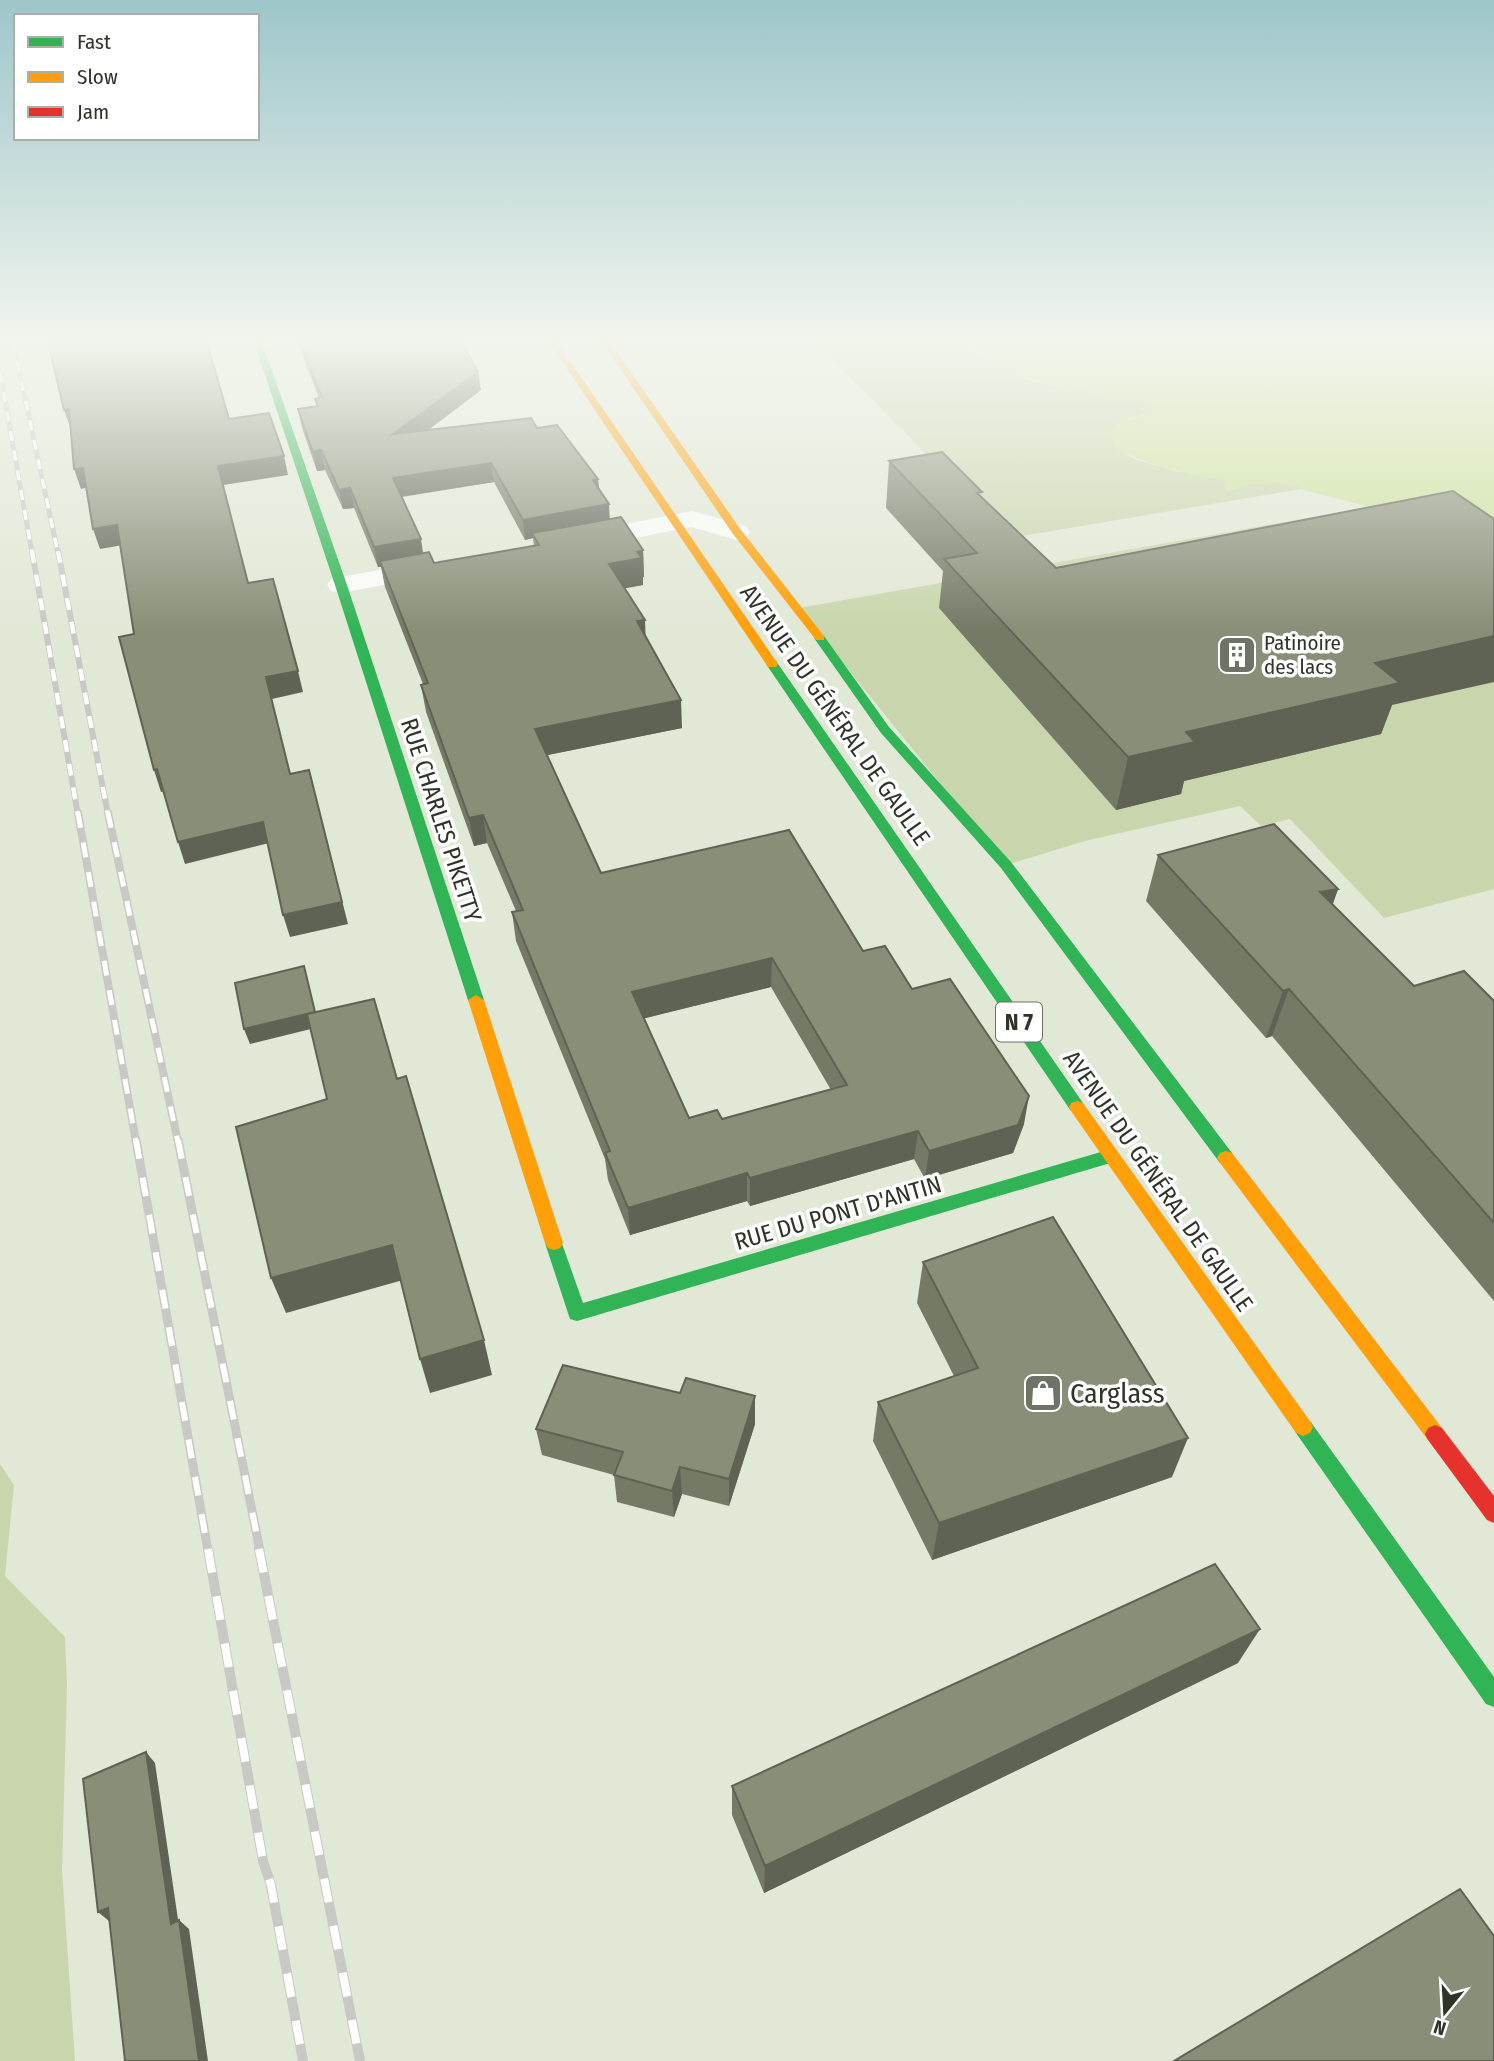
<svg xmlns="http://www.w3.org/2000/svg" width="1494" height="2061" font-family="'Fira Sans Condensed',sans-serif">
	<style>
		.green { fill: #c9d6ad }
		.water { fill: #cde29c }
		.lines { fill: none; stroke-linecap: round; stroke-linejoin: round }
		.street { fill: #fbfcf9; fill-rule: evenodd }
		.fast { fill: #30b455; fill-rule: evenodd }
		.slow { fill: #ff9f0a; fill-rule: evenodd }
		.jam { fill: #e5322d; fill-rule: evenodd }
		.rail-far4-casing { stroke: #c7c9c4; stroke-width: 5 }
		.rail-far3-casing { stroke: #c7c9c4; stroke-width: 6 }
		.rail-far2-casing { stroke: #c7c9c4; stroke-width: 8 }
		.rail-far1-casing { stroke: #c7c9c4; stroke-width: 9 }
		.rail-casing { stroke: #c7c9c4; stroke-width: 10 }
		.rail-far4 { stroke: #fff; stroke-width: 3.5; stroke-dasharray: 10; stroke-linecap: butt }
		.rail-far3 { stroke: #fff; stroke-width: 4.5; stroke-dasharray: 12; stroke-linecap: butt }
		.rail-far2 { stroke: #fff; stroke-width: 5; stroke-dasharray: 15; stroke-linecap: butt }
		.rail-far1 { stroke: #fff; stroke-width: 6; stroke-dasharray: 19; stroke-linecap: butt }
		.rail { stroke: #fff; stroke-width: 8; stroke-dasharray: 24; stroke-linecap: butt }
		.wall { fill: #757a67; fill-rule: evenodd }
		.shaded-wall { fill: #5f6354 }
		.building { fill: #888e78; stroke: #5f6354; stroke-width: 2; fill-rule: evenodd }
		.labels { text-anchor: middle; stroke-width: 7; stroke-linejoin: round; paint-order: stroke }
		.far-poi-label { font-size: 21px; fill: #303428; stroke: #fff; text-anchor: start }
		.shield { fill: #fff; stroke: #6e7168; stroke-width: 2 }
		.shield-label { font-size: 23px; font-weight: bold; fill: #303428 }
		.street-label { font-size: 24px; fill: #303428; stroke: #fff }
		.near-poi-label { font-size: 28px; fill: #303428; stroke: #fff; text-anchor: start }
	</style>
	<rect width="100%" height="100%" fill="#e2e8d6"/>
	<path class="green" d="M815 342H967L1002 366 1029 380 1064 388 1142 399 1154 405V412L1129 418 1113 446 1137 460 1178 472 1252 469 1385 511 1301 489 1010 538Z
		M1341 512 1494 543V889L1384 918 1290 819 1261 826 1240 806 1085 841 1006 865 799 608Z
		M0 1464 14 1485 5 1576 65 1637 67 1686 62 1870 75 2061H0Z"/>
	<path class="water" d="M967 342H1494V531L1360 504 1283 483 1250 484 1226 492 1224 480C1184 473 1148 467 1113 446L1111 429 1117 423 1153 412 1154 405C1136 397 1116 396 1096 393 1049 386 1004 375 967 342Z"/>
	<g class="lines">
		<path class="street" d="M692 511 746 526 750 532 746 538 737 540 691 527 579 549 570 547 566 541 570 535 579 533Z
			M434 560 443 562 447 568 443 574 341 593 331 591 327 585 331 579 341 577Z"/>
		<path class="fast" d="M254 342H262L347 585 484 1000 481 1004 476 1005 468 1000 335 585Z
			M820 634 824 636 889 727 1011 862 1232 1153 1235 1158 1232 1163H1220L1001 868 881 733 814 638Z
			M772 660 776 661 1083 1103 1085 1107 1083 1111H1071L766 664Z
			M1111 1149 1117 1151 1120 1156 1117 1161 577 1321 570 1319 568 1313 545 1243 548 1238 554 1236 560 1238 583 1303Z
			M1303 1418 1310 1421 1494 1677V1707L1486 1704 1296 1433 1293 1427 1296 1421Z"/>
		<path class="slow" d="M549 342H557L778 664 776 667H768Z
			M602 342H610L741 530 824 636V640H816L733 534Z
			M476 995 484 1000 563 1243 560 1248 554 1250 548 1248 545 1243 468 1000Z
			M1077 1101 1083 1103 1310 1421 1313 1427 1310 1433 1303 1436 1296 1433 1071 1111 1069 1107 1071 1103Z
			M1226 1151 1232 1153 1442 1428 1445 1434 1442 1440 1435 1443 1428 1440 1220 1163 1217 1158 1220 1153Z"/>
		<path class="jam" d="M1435 1425 1442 1428 1494 1496V1523L1487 1520 1428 1440 1425 1434 1428 1428Z"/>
		<defs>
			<path id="rail-far4" d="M13 342 58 553
				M0 372 32 553"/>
			<path id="rail-far3" d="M32 551 78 815
				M58 551 108 815"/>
			<path id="rail-far2" d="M78 813 136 1142
				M108 813 178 1142"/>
			<path id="rail-far1" d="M136 1140 208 1551
				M178 1140 260 1551"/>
			<path id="rail" d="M208 1549 263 1861 271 1885 303 2061
				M259 1549 360 2061"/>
		</defs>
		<use href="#rail-far4" class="rail-far4-casing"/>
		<use href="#rail-far3" class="rail-far3-casing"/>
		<use href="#rail-far2" class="rail-far2-casing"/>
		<use href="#rail-far1" class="rail-far1-casing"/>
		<use href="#rail" class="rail-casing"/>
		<use href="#rail-far4" class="rail-far4"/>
		<use href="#rail-far3" class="rail-far3"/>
		<use href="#rail-far2" class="rail-far2"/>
		<use href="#rail-far1" class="rail-far1"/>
		<use href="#rail" class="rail"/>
	</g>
	<path class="wall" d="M297 342H461L481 390 427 431 537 428 598 479 599 489 610 519 643 550 644 577H643V585L624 588 646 637 682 728 547 755 601 873 863 951 912 989 1024 1124 1013 1153 925 1179 914 1159 750 1206 747 1201 630 1235 608 1180 605 1159 516 941 512 912 516 911 487 843 474 846 426 712 421 685 423 684 385 587 381 567H378L354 508 343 509 325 470 317 471 302 428 298 409 317 406 315 399 319 398ZM494 482 525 540 533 538 534 546 434 563 423 553 402 497ZM771 987 831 1090 722 1119 689 1118 644 1018Z
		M889 461 981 497 1056 568 1392 705 1381 734 1184 781 1181 794 1116 810 939 608 943 571 886 508Z
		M1158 855 1338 889 1333 904 1414 986 1494 1001V1301L1272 1036 1266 1038 1146 901Z
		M923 1262 1172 1477 932 1560 873 1441 878 1402 954 1376 917 1303Z
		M680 1393 755 1396V1424L729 1506 682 1494 674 1517 617 1502 614 1475 542 1455 536 1429Z
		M1238 1663 764 1893 732 1815V1786Z"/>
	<path class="shaded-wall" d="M478 372 481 390 396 454 393 434Z
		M69 409 71 429 64 410Z
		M321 450 325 470 317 471 313 452Z
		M284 456 288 475 223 485 218 466Z
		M491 463 494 482 397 497 393 478Z
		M83 468 89 487 81 489 74 469Z
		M598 479 600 498 593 480Z
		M350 488 354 508 343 509 339 490Z
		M609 504 610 524 532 533 533 538 525 540 523 520Z
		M117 525 123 545 100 549 93 529Z
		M421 539 424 559 380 561 381 567H378L374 547Z
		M643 550 644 577H643V585L611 591 609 564Z
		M645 620 646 647 637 621Z
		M1494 636V682L1392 705 1381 734 1184 781 1181 794 1116 810 1128 757 1186 732 1375 663Z
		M298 671 303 692 272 699 266 677Z
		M681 700 682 728 538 757 535 729Z
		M157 769 165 791 161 792 154 770Z
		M309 770 348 924 290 937 283 915Z
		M483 815 487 843 474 846 469 818Z
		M263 822 269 843 185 864 178 842Z
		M1338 889 1321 935 1320 892Z
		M772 958 771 987 634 1021 632 992Z
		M304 966 319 1027 250 1044 244 1029Z
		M1289 989 1272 1036 1266 1038 1283 991Z
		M1029 1096 1024 1124 1013 1153 925 1179 929 1151Z
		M918 1131 914 1159 750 1206V1178Z
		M747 1173V1201L630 1235 628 1208Z
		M392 1245 403 1280 286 1313 271 1278Z
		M484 1340 492 1375 430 1393 420 1359Z
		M755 1396V1424L729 1506V1479Z
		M1188 1438 1172 1477 932 1560 939 1523Z
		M680 1467 682 1494 674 1517 672 1491Z
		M1260 1629 1238 1663 764 1893 765 1866Z
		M146 1752 155 1763 180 1933 171 1924Z
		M108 1908 118 1917 109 1921 98 1912Z
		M179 1920 189 1929 208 2061H199Z"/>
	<path class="building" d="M48 342H207L229 419 269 413 284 456 218 466 248 583 273 579 298 671 266 677 290 774 309 770 342 902 283 915 263 822 178 842 157 769 154 770 119 637 134 634 117 525 93 529 83 468 74 469 69 409 64 410Z
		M300 342H461L478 372 393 434 531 418 537 428 557 425 598 479 593 480 609 504 523 520 491 463 393 478 421 539 374 547 350 488 339 490 321 450 313 452 298 409 318 406 315 399 322 397Z
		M942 452 982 492 977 493 1056 568 1453 491 1494 519V636L1375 663 1400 683 1186 732 1195 742 1128 757 944 559 977 553 889 461Z
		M621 517 643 550 637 552 642 558 609 564 645 620 637 621 681 700 535 729 601 873 789 830 863 951 885 946 912 989 950 979 1029 1096 1018 1125 929 1151 918 1131 750 1178 747 1173 628 1208 605 1153 610 1151 512 912 523 910 483 815 469 818 421 685 428 683 380 561 429 552 434 563 539 545 532 533ZM772 958 847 1085 722 1119 717 1110 689 1118 632 992Z
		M1274 824 1338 889 1320 892 1414 986 1464 971 1494 1001V1223L1289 989 1283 991 1158 855Z
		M304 966 315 1012 244 1029 235 983Z
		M374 999 397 1079 406 1076 484 1340 420 1359 392 1245 271 1278 236 1127 327 1099 307 1014Z
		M1053 1217 1188 1438 939 1523 878 1402 978 1368 923 1262Z
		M563 1365 680 1393 686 1378 755 1396 729 1479 680 1467 672 1491 614 1475 623 1452 536 1429Z
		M1215 1564 1260 1629 765 1866 732 1786Z
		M146 1752 171 1924 179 1920 199 2061H125L108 1908 98 1912 83 1779Z
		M1460 1889 1494 1936V2061H1174Z"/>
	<linearGradient id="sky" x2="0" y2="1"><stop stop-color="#9dc6ca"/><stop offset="0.54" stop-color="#f2f5ed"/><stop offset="1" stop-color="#f2f5ed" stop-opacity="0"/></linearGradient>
	<rect width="1494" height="631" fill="url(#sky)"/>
	<defs>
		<symbol id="building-square" viewBox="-11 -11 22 22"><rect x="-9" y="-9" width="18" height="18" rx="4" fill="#6e7365" stroke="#fff"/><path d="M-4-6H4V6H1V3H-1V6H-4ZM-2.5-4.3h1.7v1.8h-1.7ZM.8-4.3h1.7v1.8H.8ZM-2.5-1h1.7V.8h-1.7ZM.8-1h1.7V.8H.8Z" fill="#fff"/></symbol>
		<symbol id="shop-square" viewBox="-11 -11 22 22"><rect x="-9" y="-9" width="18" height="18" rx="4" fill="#6e7365" stroke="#fff"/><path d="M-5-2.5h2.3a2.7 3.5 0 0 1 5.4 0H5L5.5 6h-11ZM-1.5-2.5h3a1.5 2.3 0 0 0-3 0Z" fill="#fff"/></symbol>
	</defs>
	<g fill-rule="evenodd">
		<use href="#building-square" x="1215" y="633" width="44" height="44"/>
		<use href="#shop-square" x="1021" y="1371" width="44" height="44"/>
	</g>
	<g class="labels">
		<g class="far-poi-label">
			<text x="1264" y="650">Patinoire<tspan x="1264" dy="24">des lacs</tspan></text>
		</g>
		<rect class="shield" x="996" y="1002.5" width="46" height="39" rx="5"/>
		<g class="shield-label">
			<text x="1019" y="1030">N 7</text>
		</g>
		<g class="street-label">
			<text transform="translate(835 715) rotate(55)" y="8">AVENUE DU GÉNÉRAL DE GAULLE</text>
			<text transform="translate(441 820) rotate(72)" y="8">RUE CHARLES PIKETTY</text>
			<text transform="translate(1158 1181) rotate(55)" y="8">AVENUE DU GÉNÉRAL DE GAULLE</text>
			<text transform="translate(838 1213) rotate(-16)" y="8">RUE DU PONT D'ANTIN</text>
		</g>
		<g class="near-poi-label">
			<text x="1070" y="1403">Carglass</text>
		</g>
	</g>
	<rect x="14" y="14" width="245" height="126" fill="#ffffff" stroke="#acaea9" stroke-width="2"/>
	<rect x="28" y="37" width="35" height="10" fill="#30b455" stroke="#acaea9" stroke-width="2"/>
	<text x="77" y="49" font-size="21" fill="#303428">Fast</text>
	<rect x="28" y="72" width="35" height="10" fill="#ff9f0a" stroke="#acaea9" stroke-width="2"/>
	<text x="77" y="84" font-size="21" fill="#303428">Slow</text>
	<rect x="28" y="107" width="35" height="10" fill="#e5322d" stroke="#acaea9" stroke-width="2"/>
	<text x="77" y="119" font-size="21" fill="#303428">Jam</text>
	<g transform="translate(1445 2012) rotate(198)" stroke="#ffffff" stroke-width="5" paint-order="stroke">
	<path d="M0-5L12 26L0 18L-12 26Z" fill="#303428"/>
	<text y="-10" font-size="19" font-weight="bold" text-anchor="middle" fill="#303428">N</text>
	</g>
</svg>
